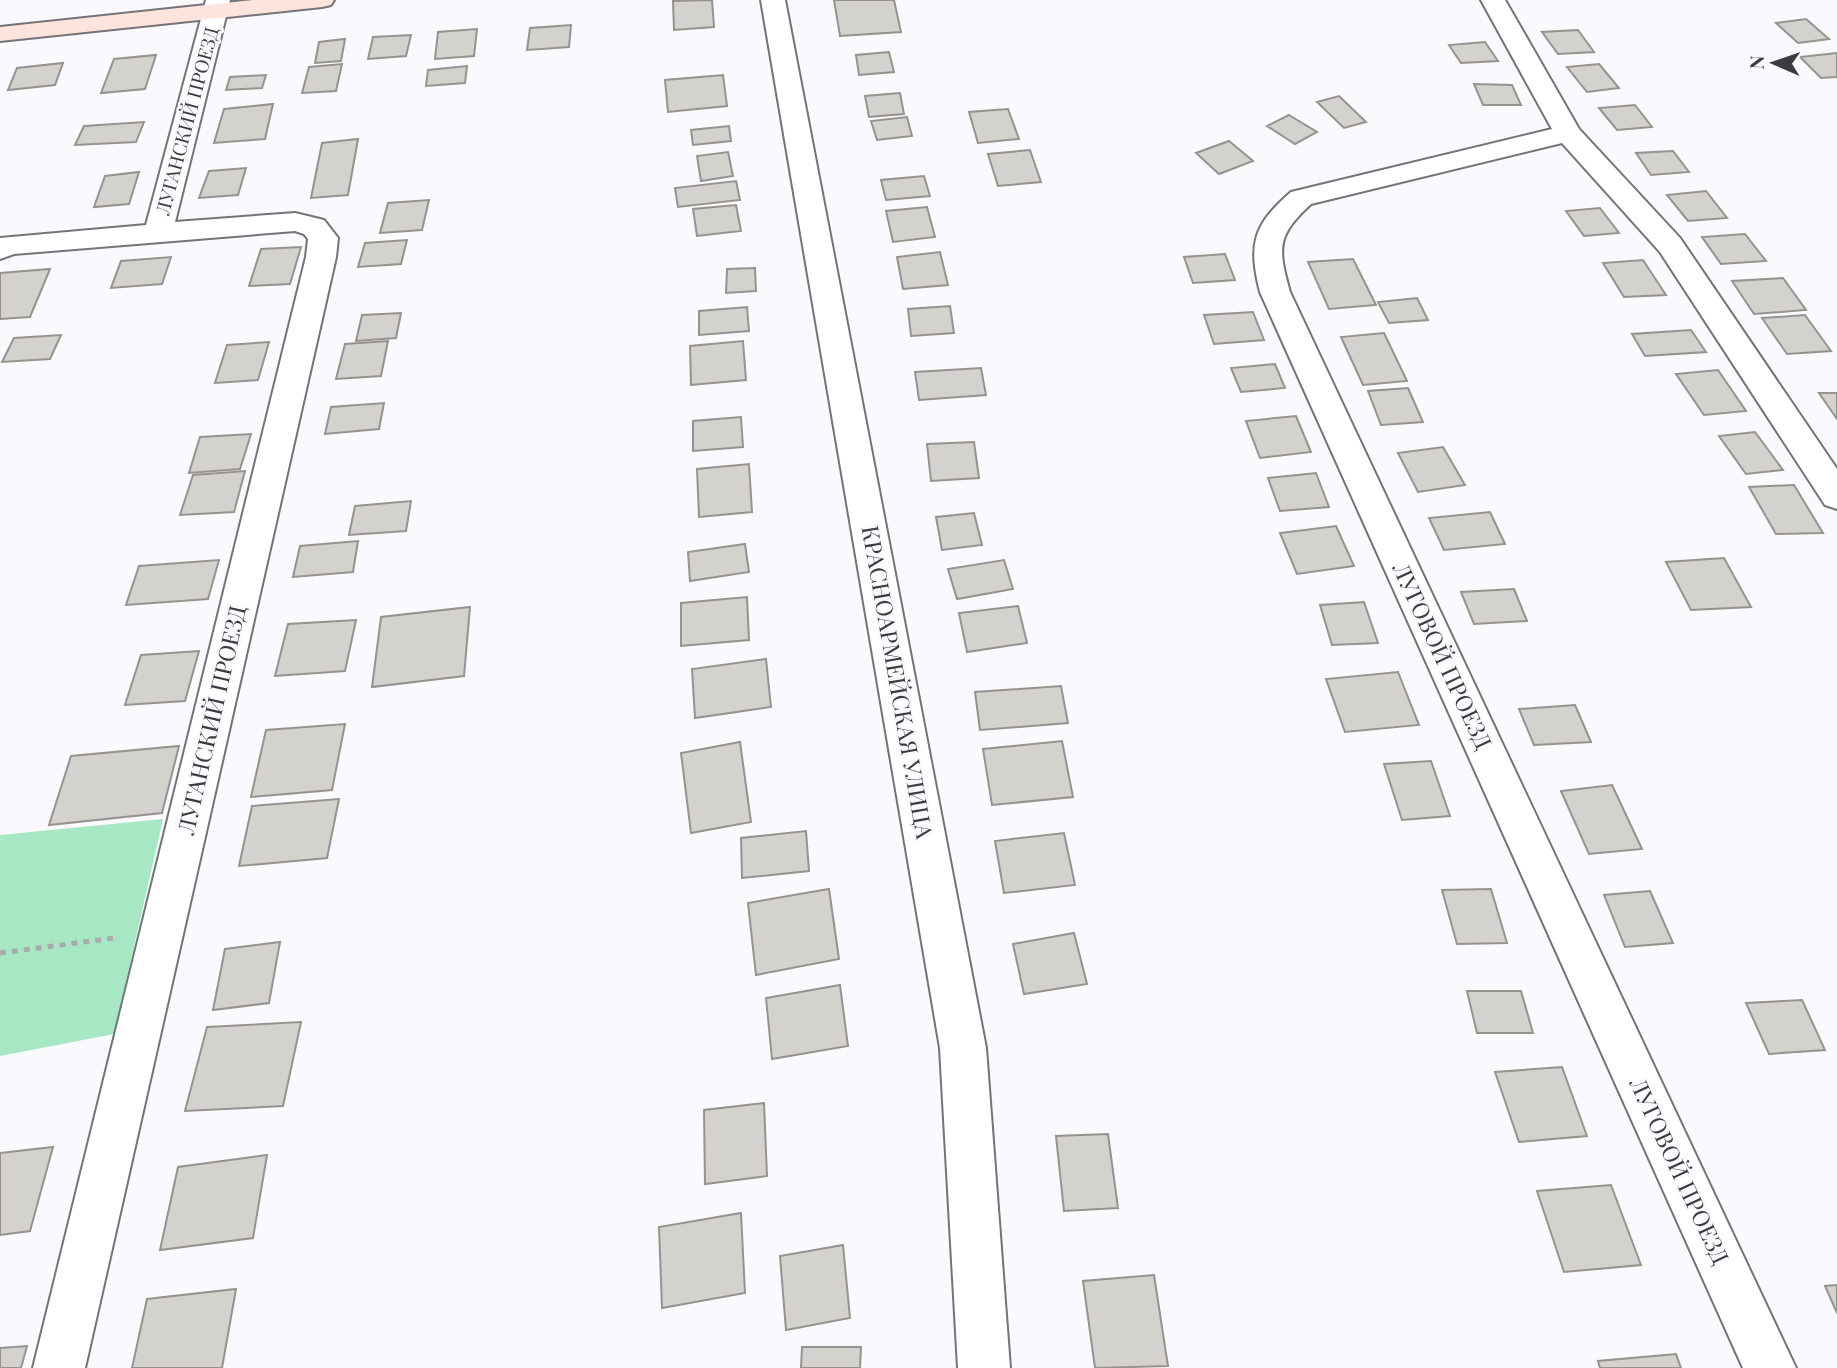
<svg xmlns="http://www.w3.org/2000/svg" width="1837" height="1368" font-family="'Playfair Display',serif">
	<style>
		.green { fill: #a8e7c4 }
		.building { fill: #d4d2ce; stroke: #96938f; stroke-width: 2 }
		.lines { fill: none; stroke-linecap: round; stroke-linejoin: round }
		.street-casing { stroke: #757378; stroke-width: 4 }
		.secondary-casing { stroke: #757378; stroke-width: 4 }
		.path { stroke: #aaa9ad; stroke-width: 5; stroke-dasharray: 6 6; stroke-linecap: butt }
		.street { fill: #fff; fill-rule: evenodd }
		.secondary { fill: #fee4dc; fill-rule: evenodd }
		.labels { text-anchor: middle; stroke-width: 5; stroke-linejoin: round; paint-order: stroke }
		.far-street-label { font-size: 19px; fill: #3c3b3d; stroke: #faf9fd }
		.street-label { font-size: 23px; fill: #3c3b3d; stroke: #faf9fd }
	</style>
	<rect width="100%" height="100%" fill="#faf9fd"/>
	<path class="green" d="M163 819 114 1034 0 1056V835Z"/>
	<path class="building" d="M712 0 714 27 674 30 673 1Z
		M834 0H894L901 32 840 36Z
		M1806 19 1829 39 1798 43 1776 23Z
		M571 25 569 47 527 50 530 28Z
		M477 29 474 56 435 59 438 32Z
		M1578 30 1594 52 1558 54 1542 32Z
		M411 35 406 56 368 59 373 37Z
		M345 39 341 61 315 63 319 42Z
		M1485 42 1498 61 1461 63 1449 45Z
		M889 52 894 72 859 75 856 55Z
		M1837 53V77L1821 78 1800 57Z
		M156 55 145 89 101 93 114 59Z
		M63 63 55 85 8 90 17 68Z
		M342 64 336 91 302 93 309 67Z
		M1599 64 1619 88 1587 92 1567 67Z
		M467 66 465 83 426 86 428 70Z
		M266 75 262 88 226 90 230 77Z
		M723 75 727 106 668 112 665 80Z
		M1474 84 1512 85 1521 105H1483Z
		M900 93 904 114 869 117 865 96Z
		M1339 96 1366 122 1344 128 1317 102Z
		M273 104 265 139 214 143 224 109Z
		M1635 105 1652 127 1617 130 1599 108Z
		M1008 109 1019 139 978 143 969 112Z
		M1289 115 1317 132 1295 144 1267 126Z
		M907 117 912 136 877 140 871 121Z
		M144 122 136 142 75 145 84 126Z
		M729 126 731 141 693 145 691 130Z
		M358 139 348 195 311 198 322 143Z
		M1229 141 1253 161 1219 174 1196 153Z
		M1030 150 1041 182 998 186 988 154Z
		M1673 151 1689 172 1651 175 1636 153Z
		M728 152 733 176 701 181 697 156Z
		M246 168 238 195 199 198 209 171Z
		M139 172 129 204 94 207 105 176Z
		M924 176 930 196 886 200 881 180Z
		M736 181 740 200 678 207 675 188Z
		M1706 191 1727 218 1688 221 1667 195Z
		M429 200 422 230 380 233 388 203Z
		M736 205 741 231 697 236 693 209Z
		M927 207 935 237 893 242 886 211Z
		M1600 208 1619 233 1584 236 1566 211Z
		M1745 234 1766 261 1721 264 1702 237Z
		M407 240 401 264 358 267 365 243Z
		M301 247 290 284 249 286 261 249Z
		M940 252 948 285 903 289 897 257Z
		M1225 254 1235 280 1193 283 1184 257Z
		M171 257 162 284 111 288 121 261Z
		M1353 259 1376 305 1329 309 1308 262Z
		M1643 260 1666 295 1624 297 1603 263Z
		M755 268 756 291 726 293 727 269Z
		M50 269 30 317 0 319V273Z
		M1783 278 1806 310 1754 314 1732 281Z
		M1417 298 1428 320 1389 323 1378 302Z
		M950 306 954 333 911 336 908 309Z
		M747 307 749 331 699 335V311Z
		M1253 312 1264 340 1214 344 1204 315Z
		M401 313 396 338 356 341 362 315Z
		M1805 315 1831 351 1787 354 1762 318Z
		M1691 330 1706 352 1645 356 1632 334Z
		M1384 333 1407 381 1363 385 1341 337Z
		M61 335 50 359 2 362 14 338Z
		M388 341 381 376 336 379 345 344Z
		M743 341 746 380 691 385 690 346Z
		M269 342 258 380 215 383 227 345Z
		M1275 364 1285 388 1241 392 1231 368Z
		M981 368 986 395 919 400 915 372Z
		M1718 370 1746 411 1704 415 1676 374Z
		M1408 388 1423 422 1381 425 1368 391Z
		M1819 393H1837V419Z
		M384 403 379 429 325 434 331 407Z
		M1296 416 1311 452 1260 458 1246 421Z
		M741 417 743 447 693 451V421Z
		M1755 432 1783 470 1746 474 1719 436Z
		M251 434 240 469 189 473 200 437Z
		M974 442 979 478 931 481 927 444Z
		M1443 447 1465 485 1418 492 1398 453Z
		M749 464 752 512 699 517 697 469Z
		M245 471 234 512 180 515 193 475Z
		M1316 473 1329 507 1280 511 1268 478Z
		M1794 485 1823 533 1776 534 1749 487Z
		M411 501 406 531 349 535 355 506Z
		M1490 512 1505 544 1444 550 1429 518Z
		M974 513 982 545 942 550 936 517Z
		M1336 526 1354 566 1297 574 1280 533Z
		M358 541 353 572 293 577 300 546Z
		M745 544 749 572 690 581 688 552Z
		M1724 558 1751 607 1691 610 1666 562Z
		M219 560 208 599 126 605 139 566Z
		M1004 560 1013 589 957 599 948 569Z
		M1514 589 1527 621 1474 624 1461 592Z
		M747 597 749 640 681 646V603Z
		M1364 602 1378 643 1332 645 1320 605Z
		M1018 606 1027 643 967 652 959 613Z
		M470 607 464 676 372 687 381 617Z
		M356 620 345 671 275 676 288 624Z
		M199 651 185 701 125 705 141 655Z
		M766 659 771 707 695 718 692 669Z
		M1398 672 1419 725 1345 732 1326 679Z
		M1061 686 1068 723 980 730 975 692Z
		M1575 705 1591 742 1534 745 1519 709Z
		M345 724 332 790 251 797 266 730Z
		M1062 741 1073 797 992 805 983 749Z
		M740 742 751 822 691 833 681 753Z
		M179 746 162 813 49 825 71 756Z
		M1431 761 1450 816 1402 820 1384 764Z
		M1612 785 1642 849 1589 854 1561 791Z
		M339 799 327 858 239 866 252 806Z
		M806 831 809 871 742 878 741 838Z
		M1064 833 1075 885 1004 893 995 841Z
		M829 889 839 959 756 975 748 903Z
		M1491 889 1507 943 1457 944 1442 890Z
		M1650 891 1673 943 1625 947 1604 895Z
		M1074 933 1087 984 1024 994 1013 944Z
		M280 942 269 1003 213 1010 225 949Z
		M840 985 848 1046 772 1059 766 998Z
		M1467 991H1521L1533 1033H1477Z
		M1802 1000 1825 1050 1769 1054 1746 1003Z
		M301 1022 283 1106 185 1111 207 1027Z
		M1562 1067 1587 1136 1519 1142 1495 1072Z
		M764 1103 767 1176 705 1184 704 1110Z
		M1108 1134 1118 1208 1064 1211 1056 1136Z
		M53 1147 30 1231 0 1235V1153Z
		M267 1155 253 1238 160 1250 178 1167Z
		M1611 1185 1641 1265 1564 1272 1537 1191Z
		M741 1213 745 1293 662 1308 659 1227Z
		M843 1245 850 1318 786 1330 780 1256Z
		M1154 1275 1168 1366 1095 1368 1083 1281Z
		M1837 1285V1313L1825 1286Z
		M236 1289 222 1368H132L147 1299Z
		M27 1346 21 1368H0V1348Z
		M802 1347H861L860 1368H801Z
		M1676 1354 1681 1368H1600L1598 1361Z"/>
	<g class="lines">
		<defs>
			<path id="street" d="M206 0H230L175 222 295 213 324 220 338 238 336 257 85 1368H33L306 257 308 239 304 234 295 231 14 254 0 259V238L146 225Z
				M761 0H785L986 1048 1010 1368H958L940 1048Z
				M1481 0H1505L1579 129 1680 238 1837 469V509L1825 505 1660 252 1562 143 1311 204C1276 236 1278 249 1290 292L1796 1368H1743L1260 292C1248 244 1253 225 1291 192L1552 129Z"/>
			<path id="secondary" d="M253 0H334L331 5 322 7 0 41V27Z"/>
		</defs>
		<use href="#street" class="street-casing"/>
		<use href="#secondary" class="secondary-casing"/>
		<path class="path" d="M0 953 114 938"/>
		<use href="#street" class="street"/>
		<use href="#secondary" class="secondary"/>
	</g>
	<g class="labels">
		<g class="far-street-label">
			<text transform="translate(187 121) rotate(-75)" y="7">ЛУГАНСКИЙ ПРОЕЗД</text>
		</g>
		<g class="street-label">
			<text transform="translate(1442 656) rotate(65)" y="8">ЛУГОВОЙ ПРОЕЗД</text>
			<text transform="translate(897 682) rotate(80)" y="8">КРАСНОАРМЕЙСКАЯ УЛИЦА</text>
			<text transform="translate(212 720) rotate(-77)" y="8">ЛУГАНСКИЙ ПРОЕЗД</text>
			<text transform="translate(1679 1171) rotate(65)" y="8">ЛУГОВОЙ ПРОЕЗД</text>
		</g>
	</g>
	<g transform="translate(1774 63) rotate(272)" stroke="#faf9fd" stroke-width="5" paint-order="stroke">
	<path d="M0-5L12 26L0 18L-12 26Z" fill="#3c3b3d"/>
	<text y="-10" font-size="19" font-weight="bold" text-anchor="middle" fill="#3c3b3d">N</text>
	</g>
</svg>
